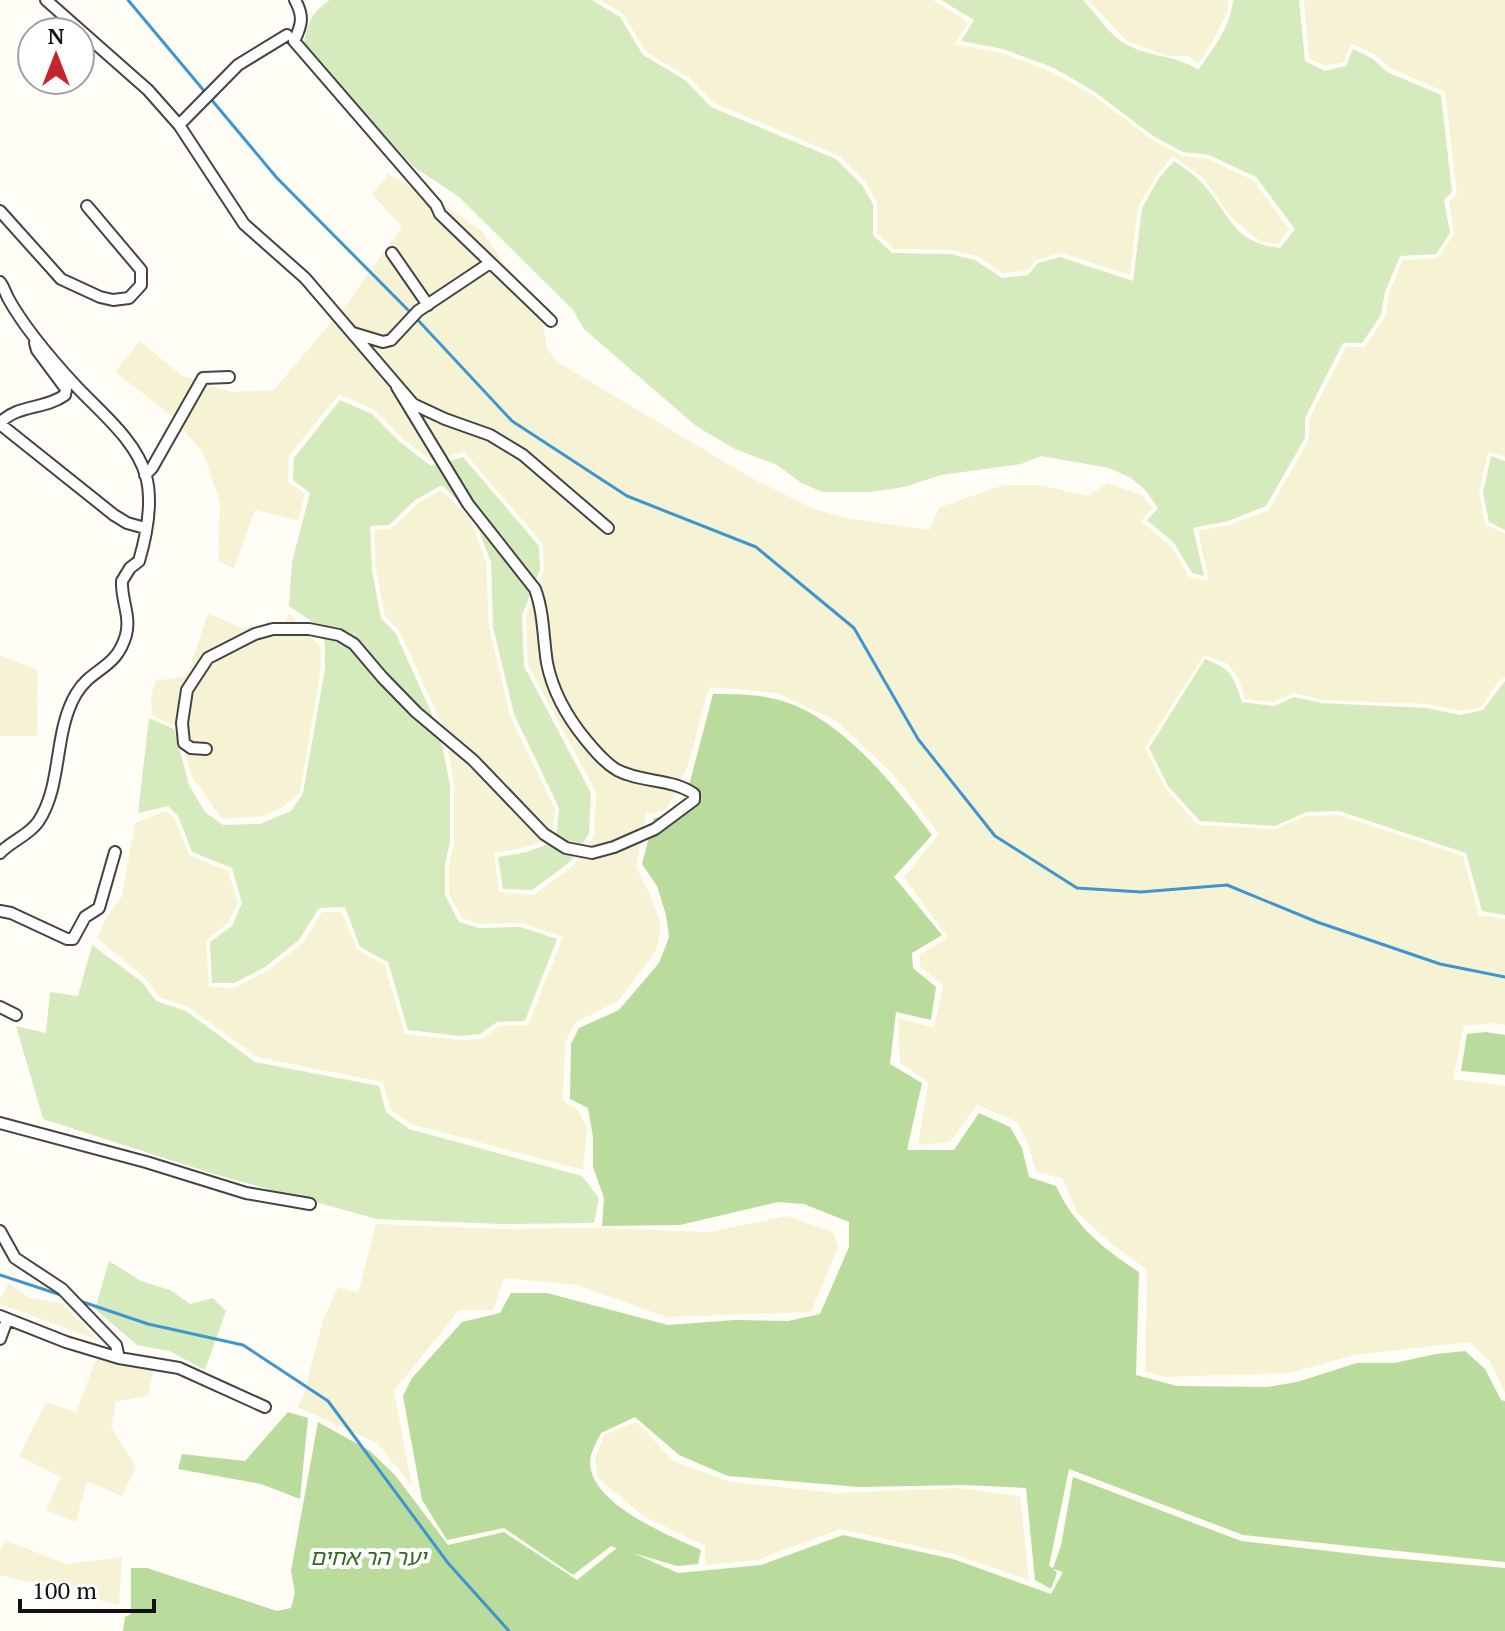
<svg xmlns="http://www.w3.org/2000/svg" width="1505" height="1631" font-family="'PT Serif','Noto Sans Hebrew',serif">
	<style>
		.farmland { fill: #f6f3d4 }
		.green { fill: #d5ebbd }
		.forest { fill: #b9dc9c; fill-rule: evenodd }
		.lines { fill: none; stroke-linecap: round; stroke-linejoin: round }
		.stream { stroke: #3f96cf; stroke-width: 3 }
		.street-casing { stroke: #444; stroke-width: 14 }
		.street { stroke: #fff; stroke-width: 10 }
		.labels { text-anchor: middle; stroke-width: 8; stroke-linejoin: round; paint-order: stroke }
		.park-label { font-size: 22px; font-style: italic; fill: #2f6b1f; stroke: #fff }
	</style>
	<rect width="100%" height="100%" fill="#fffdf5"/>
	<path class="farmland" d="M600 0H933L968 22 955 44 1002 53 1052 72 1093 95 1151 139 1182 156 1208 159 1253 180 1289 229 1278 244 1261 242 1232 218 1203 178 1173 156 1156 176 1138 207 1130 275 1061 253 1036 260 1026 271 1003 273 977 256 952 250 894 249 877 233V203L866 182 838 155 714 103 688 77 646 52 623 14Z
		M1088 0H1228V11L1214 39 1198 64 1188 56H1168L1127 41Z
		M1304 0H1505V457L1488 452 1479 493 1485 524 1505 534V677L1498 682 1481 707 1461 711 1427 704 1323 700 1294 693 1273 702 1245 699 1239 679 1228 664 1204 655 1145 748 1165 788 1198 825 1275 829 1307 816 1339 815 1463 856 1479 915 1505 919V1025L1496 1023 1464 1026 1453 1079 1505 1086V1393L1490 1361 1469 1342 1354 1355 1290 1373 1165 1377 1145 1371 1147 1270 1108 1241 1077 1212 1062 1178 1036 1172 1029 1146 1017 1122 977 1105 950 1142 918 1145 928 1082 900 1063 898 1018 934 1028 943 985 920 966V954L948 938 904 877 939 834 892 773 835 720 777 693 709 687 688 765 675 794 666 810 646 814 636 867 653 901 661 925 656 951 618 1001 575 1023 565 1043 563 1101 578 1110 587 1129 583 1170 411 1124 390 1109 383 1082 257 1057 188 1007 159 997 146 979 97 938 105 920 122 896 135 823 166 811 175 819 189 855 228 871 238 903 228 923 206 940 209 987 235 988 267 971 303 943 322 912H342L357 950 384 964 405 1034 460 1040 482 1039 499 1026 528 1025 563 937 522 923 480 924 462 918 449 894V864L454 844V784L444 729 400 632 385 616 376 570 374 530 391 529 417 504 441 490 470 518 486 562 489 627 510 716 555 809 552 838 526 847 494 853 499 892 534 895 573 866 594 836 596 792 528 665 526 616 544 570 543 544 464 452 432 461 403 439 375 410 339 394 289 456 288 482 305 494 298 521 255 510 234 568 218 561 220 502 203 453 171 415 115 372 139 341 183 376 231 392 274 390 349 301 402 227 372 194 388 174 440 203 481 230 542 318 547 348 557 362 750 477 812 508 846 518 929 530 940 507 1004 485H1040L1087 496 1108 483 1142 495 1153 508 1141 521 1171 546 1189 577 1209 581 1198 531 1229 525 1269 510 1309 439V419L1346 347H1365L1385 317 1389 293 1403 260 1438 258 1454 234 1449 201 1457 194 1445 92 1390 68 1376 55 1351 43 1344 62 1326 66 1309 58Z
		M208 613 241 628 284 624 289 613 321 648V667L300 792 281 808 264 816 222 819 192 777 183 745 181 729 152 715 151 697 155 681 187 676Z
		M0 655 38 670 37 736H0Z
		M787 1216 833 1232 838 1247 811 1312 666 1317 577 1285 504 1278 493 1310H459L394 1391 412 1486 377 1443 297 1407 303 1397 323 1320 338 1287 358 1293 376 1224 500 1229 599 1228 710 1232Z
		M9 1283 29 1298 61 1303 98 1340 0 1304V1299Z
		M97 1357 154 1370 148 1395 116 1402 111 1427 136 1467 122 1496 87 1481 76 1522 46 1510 61 1477 19 1456 46 1402 76 1412Z
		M636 1422 675 1462 731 1482 836 1493 958 1488 1020 1496 1029 1580 953 1554 840 1529 757 1560 705 1565V1546L645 1517 598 1478 595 1459 604 1435Z
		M5 1540 66 1564 122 1557 119 1605 0 1575V1552Z"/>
	<path class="green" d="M330 0H592L620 17 643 55 685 80 711 107 836 159 862 185 873 204V235L892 253 951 254 975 260 1002 278 1028 275 1038 263 1060 257 1133 281 1142 208 1159 178 1174 161C1182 167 1192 173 1200 181 1229 210 1230 243 1280 248L1295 229 1256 177 1209 155 1183 152 1153 136 1095 92 1054 68 1003 49 961 41 974 20 941 0H1083C1096 14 1111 37 1127 45 1150 57 1180 56 1198 70 1213 49 1231 26 1233 0H1299L1305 61 1325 71 1346 66 1353 49 1373 59 1387 72 1441 95 1452 192 1444 200 1450 233 1436 254 1400 256 1385 292 1381 315 1362 343H1343L1305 418V438L1266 506 1228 521 1193 528 1204 576 1192 573 1174 543 1147 520 1158 508 1146 491 1131 478 1109 468 1041 456 1021 464 941 475 904 487 871 492H822L800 482 777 465 735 449 696 426 584 329 573 310 458 196 414 167 304 48C305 27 312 11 330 0Z
		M340 400 372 414 400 442 431 466 463 457 539 546 540 570 522 615 524 666 591 793 589 834 570 862 532 890 503 889 498 857 527 852 556 841 559 808 514 714 493 627 491 562 473 515 442 485 415 500 389 525 370 526 372 571 381 618 396 634 439 730 450 785V843L445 863V895L459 922 479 928 521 927 557 939 525 1021 497 1022 480 1034 460 1036 408 1030 388 962 360 947 345 907 319 908 299 940 265 967 234 983H212L210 942 232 926 242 903 232 868 192 852 178 816 168 806 138 813 149 718 174 729 189 785 205 812 223 825 260 824 291 811 303 793 325 669V642L310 620 289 606 292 562 310 493 293 480 294 458Z
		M1491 456 1505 461V530L1489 522 1483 493Z
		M1205 659C1232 669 1233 676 1242 702L1274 706 1294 697 1322 703 1426 708 1461 715 1483 710 1505 681V915L1482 911 1466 853 1339 811 1307 812 1275 826 1200 821 1168 786 1149 748Z
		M92 945 142 982 156 1001 186 1011 255 1062 379 1086 386 1112 409 1129 582 1176 599 1198 594 1223 500 1224 377 1219 217 1175 43 1119 16 1026 46 1033 50 992 78 996Z
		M109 1261 141 1281 170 1290 190 1304 213 1298 226 1311 205 1370 169 1351 137 1345 95 1309Z"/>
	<path class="forest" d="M713 694C733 694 755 694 775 699 839 714 894 785 932 835L894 877 942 935 912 953 913 968 936 987 931 1020 896 1012 890 1064 922 1083 907 1150H954L979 1113 1010 1127 1022 1148 1029 1177 1056 1186C1074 1225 1103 1249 1139 1272L1136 1375 1177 1386 1267 1387 1297 1382 1357 1363H1394L1436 1354 1465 1351 1485 1369 1501 1400 1505 1401V1562L1243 1535 1069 1469 1049 1566 1053 1568 1061 1546 1073 1477 1241 1541 1380 1557 1505 1568V1631H123L125 1617 131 1614V1568H147L277 1611 291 1608 295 1593 291 1571 318 1422 370 1451 395 1475 448 1545 504 1532 577 1580 617 1548 611 1546 573 1575 504 1528 447 1540 422 1500 403 1396 412 1378 462 1322 500 1313 511 1293H547L668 1325 734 1320 788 1321 820 1314 849 1247V1222L804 1204 778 1202 680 1225 602 1226 604 1198 593 1167V1137L588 1108 570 1099 571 1044 579 1028 619 1010 659 963 669 937 666 915 657 886 642 864 654 818 671 815 686 797ZM635 1417 679 1455 728 1476 859 1487 965 1485 1026 1488 1035 1580 1051 1589 1057 1573 1053 1569 1063 1572 1051 1594 953 1559 843 1535 761 1565 678 1573 633 1553 677 1566 698 1564 701 1550C668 1535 590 1504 590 1462 590 1453 597 1441 601 1433Z
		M1486 1032 1505 1035V1075L1461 1071 1467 1034Z
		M288 1412 308 1418 300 1499 261 1484 178 1469 182 1454 245 1461Z"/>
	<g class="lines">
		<path class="stream" d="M128 0 277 178 411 313
			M416 318 512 421 627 496 756 547 854 628 918 739 995 836 1077 888 1141 892 1227 885 1317 922 1440 964 1505 977
			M0 1275 61 1295
			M80 1301 148 1324 243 1345 328 1401 448 1563 509 1631"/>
		<defs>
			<path id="street" d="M46 0 148 90 179 125 244 224 305 278 413 404 445 419 490 435 523 455 608 528
				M295 0C304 16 302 25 294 41L436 205 440 214 551 321
				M179 125 238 65 287 35
				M0 211 61 279 100 297 113 300 129 298 141 285V270L87 206
				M392 253 428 305
				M0 282C4 287 5 292 8 298 25 329 52 360 75 385 100 412 136 440 146 476 153 502 146 537 139 561L130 568 122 581C121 600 131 616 126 635 116 670 92 667 76 694 53 733 63 785 38 822 28 836 11 841 0 853
				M353 333 383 342 391 340 418 311 490 263
				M0 423C18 404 44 410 65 395L66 389 37 350 35 343
				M0 424 114 515 127 523 145 528
				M145 475 152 468 203 378 229 377
				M206 749 191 748 184 743 182 723 187 690 208 658 255 634 273 629H309L339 635 354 644 382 677 416 712 473 760 544 834 566 848 592 853 614 847 655 829 694 800V794C672 778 641 783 617 770 605 763 595 751 586 740 567 717 553 693 547 663 543 638 544 613 535 589L468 504 397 387
				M0 911 11 913 67 939H73L85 917 99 908 115 852
				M0 1007 16 1015
				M0 1123 146 1162 246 1193 310 1204
				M0 1231 15 1258 62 1289 116 1345 119 1358
				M0 1316 66 1342 119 1358 179 1368 265 1407
				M0 1339 7 1320"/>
		</defs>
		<use href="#street" class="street-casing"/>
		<use href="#street" class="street"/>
	</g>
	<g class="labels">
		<g class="park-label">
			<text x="368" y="1565">יער הר אחים</text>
		</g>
	</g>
	<g transform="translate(56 56)"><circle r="38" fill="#ffffff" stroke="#a0a0a0" stroke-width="2"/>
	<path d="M0-6L14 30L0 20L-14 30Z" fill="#c4262e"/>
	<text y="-12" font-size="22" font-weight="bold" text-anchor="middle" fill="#111111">N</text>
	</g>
	<path d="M20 1599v12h134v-12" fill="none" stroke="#111111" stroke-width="4"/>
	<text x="32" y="1599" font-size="24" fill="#111111" stroke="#ffffff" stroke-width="6" paint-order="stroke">100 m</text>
</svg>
